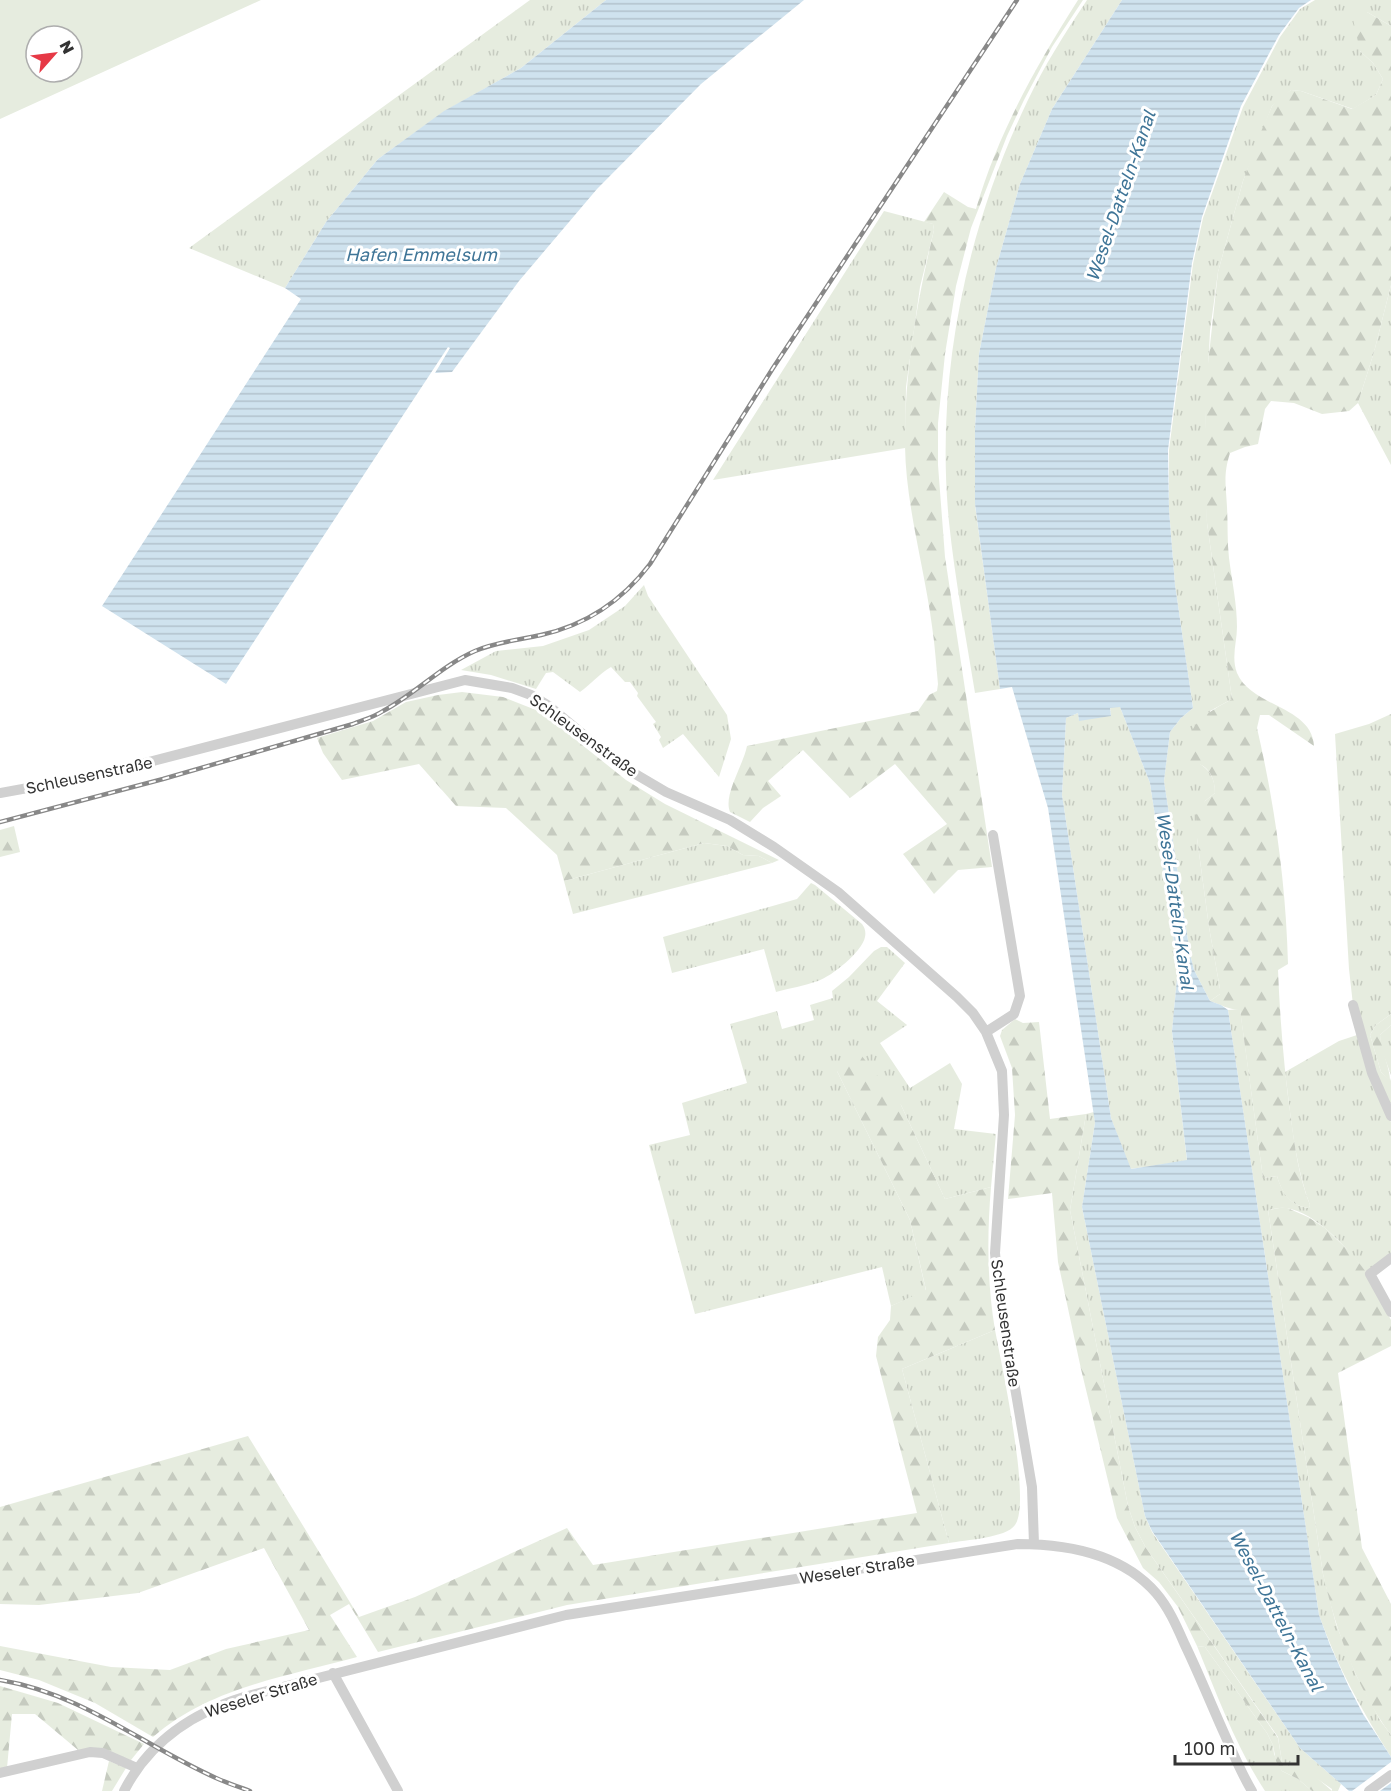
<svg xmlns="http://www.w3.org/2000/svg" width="1391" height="1791" font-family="'Golos Text',sans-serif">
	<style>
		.grass { fill: url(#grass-tufts) }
		.forest { fill: url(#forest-firs) }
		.park { fill: #e6ecdf; fill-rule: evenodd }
		.water { fill: url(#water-rules); fill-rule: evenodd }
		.pier { fill: #fff }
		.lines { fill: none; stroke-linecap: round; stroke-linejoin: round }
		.minor { stroke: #d0d0d0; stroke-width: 10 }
		.rail-casing { stroke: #888; stroke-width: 4.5 }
		.rail { stroke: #fff; stroke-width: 2; stroke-dasharray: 7; stroke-linecap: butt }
		.labels { text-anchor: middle; stroke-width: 6; stroke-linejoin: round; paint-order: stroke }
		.street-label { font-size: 16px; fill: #333; stroke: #fff }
		.water-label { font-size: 18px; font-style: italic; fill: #3f7597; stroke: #fff }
	</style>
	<defs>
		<pattern id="grass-tufts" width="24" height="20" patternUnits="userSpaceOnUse" patternTransform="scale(1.5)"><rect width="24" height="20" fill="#e6ecdf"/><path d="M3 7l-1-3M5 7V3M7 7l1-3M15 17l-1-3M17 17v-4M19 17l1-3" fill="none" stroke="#c6cbc0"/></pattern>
		<pattern id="forest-firs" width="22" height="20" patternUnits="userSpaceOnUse" patternTransform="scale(1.5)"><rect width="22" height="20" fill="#e6ecdf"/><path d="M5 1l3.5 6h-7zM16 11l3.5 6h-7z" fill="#c6cbc0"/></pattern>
		<pattern id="water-rules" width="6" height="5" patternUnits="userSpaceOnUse" patternTransform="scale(1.5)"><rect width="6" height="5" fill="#cfe2ee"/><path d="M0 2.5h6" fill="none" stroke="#b2c2cd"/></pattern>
	</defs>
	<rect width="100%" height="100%" fill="#fff"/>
	<path class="grass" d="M530 0H606L521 68 445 111 378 159 326 222 285 288 189 248Z
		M1087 0H1122L1052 109 1020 184 996 268 979 354 975 429V505L1000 689 975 693C966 637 955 580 949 522 935 379 965 232 1027 102 1044 66 1065 33 1087 0Z
		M1315 0H1391V26L1367 12 1360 51 1373 63 1383 79 1376 95 1353 109 1301 91 1291 90 1272 106 1243 181 1218 272 1210 331 1205 430 1207 523 1232 699 1210 711 1197 762C1210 770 1215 778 1215 793L1205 801 1197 838 1209 927 1220 989V994L1210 1001 1194 970 1190 954 1164 781 1170 732 1181 718 1193 708 1175 585 1169 510V450L1193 264 1203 218 1243 107 1280 37 1300 9Z
		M884 211 933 224 934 230 920 287 906 387 905 448 713 480Z
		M1391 285V465L1358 403 1374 352Z
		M644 585 648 596 727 715 731 739 719 777 683 734 663 748 659 740 661 737 653 724 656 722 637 696 638 693 630 682H625L611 667C599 674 591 684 580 692L553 672 546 673 536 689 491 675 461 670 496 651 543 646 589 630 625 606Z
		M1110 707H1120L1150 783 1178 968 1172 1031 1187 1161 1130 1169 1111 1118 1062 795 1066 718 1078 713 1079 720 1111 715Z
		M1391 714V1014L1376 1025 1370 1035 1381 1072 1390 1081 1391 1078V1103L1389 1104 1376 1072 1353 1005 1349 969 1335 734 1369 724Z
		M704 843 727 846 743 855 759 856 772 863 573 914 564 881Z
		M811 883 815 885 862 924C865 928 866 932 865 937 862 952 832 976 818 981 804 986 790 988 776 992L764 949 672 973 663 937 797 899Z
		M881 947H887L905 963 877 1001 907 1025 880 1043 910 1088 950 1063 962 1084 954 1129 996 1134 991 1187 945 1199 901 1105 837 1071 910 1220 926 1291 891 1306 882 1267 695 1314 649 1145 690 1135 682 1103 747 1083 730 1024 777 1011 782 1029 814 1020 810 1005 833 998 832 991 849 977 874 951Z
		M1240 1009 1263 1178 1277 1176C1282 1192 1290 1206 1309 1208L1310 1205C1294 1162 1291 1116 1285 1072L1339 1041 1357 1035 1368 1068 1391 1122V1255L1366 1272C1349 1250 1316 1212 1286 1208 1281 1207 1273 1209 1268 1210L1323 1574 1336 1624 1356 1675 1380 1720 1391 1735V1757C1362 1711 1337 1666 1319 1615L1228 1010Z
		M1391 1025V1075L1381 1048 1380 1035Z
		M1094 1112 1095 1123 1082 1207 1145 1516 1152 1532 1300 1748 1341 1784 1338 1791H1332V1789L1297 1765 1288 1766 1282 1762 1278 1737 1146 1548 1135 1527 1128 1506 1070 1210 1086 1114Z
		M995 1330C1001 1362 1032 1503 1015 1525 1006 1538 965 1540 949 1543L902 1369Z
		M1197 1646 1205 1647 1267 1733 1273 1745 1274 1754 1282 1771 1298 1779 1312 1791H1265C1236 1747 1217 1695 1197 1646Z"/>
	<path class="forest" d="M1078 0H1083L1052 47 1024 100 1007 136 971 228 956 286 945 354 938 423V465L945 557 992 867 958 870 934 894 903 854 947 824 895 764 850 798 803 750 768 781 781 796 763 808 750 822 730 812C723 795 743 766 747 746L918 711 929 695 937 691 938 684C936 665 935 645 932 626 924 565 906 507 905 446 904 373 917 301 934 230L933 224 924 222 944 192 968 207 976 209C998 133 1036 66 1078 0Z
		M1367 12 1391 26V285L1374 352 1358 403 1349 411 1322 414 1294 403 1271 401 1265 409 1258 444 1245 447 1230 453C1223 475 1226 485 1227 507 1228 524 1227 541 1229 558 1232 581 1237 604 1237 627 1237 642 1231 657 1237 673 1251 707 1312 706 1314 746L1269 715H1260L1257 728C1275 806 1286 884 1288 964L1278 970C1280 1020 1284 1069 1291 1119 1295 1148 1299 1177 1310 1205L1309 1208C1290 1206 1282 1193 1277 1176L1263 1178 1240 1010C1227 1009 1222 1005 1210 1001L1220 994V989L1209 927 1197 838 1196 815 1205 801 1215 793C1215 776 1207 762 1188 762 1184 725 1203 715 1232 699L1207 523 1204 477 1206 382 1218 272 1243 181 1257 141 1272 106 1280 97 1291 90 1301 91 1352 109 1376 95 1383 79 1373 63 1360 51 1353 19 1359 13Z
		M462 692 503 697 541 712 626 780 665 804 779 860 772 863 759 856 743 855 727 846 704 843 564 881 557 855 506 808 456 806 419 764 342 780 323 753 317 738 373 721 406 702 438 695Z
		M14 826 20 852 0 857V830Z
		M1391 1014V1025L1380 1035C1381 1049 1391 1071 1390 1082L1381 1072 1370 1035 1376 1025Z
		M1015 1019 1023 1023 1039 1022 1050 1119 1086 1114 1070 1210 1128 1506 1135 1527 1146 1548 1278 1738 1282 1762 1288 1766 1300 1763 1332 1791H1312L1298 1779 1282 1771 1276 1761 1273 1745 1267 1733 1205 1647 1197 1646 1178 1607 1159 1582 1143 1568 1117 1518 1081 1369 1058 1262 1052 1193 1008 1199 1015 1115 1012 1068 1000 1036 1002 1030Z
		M861 1055 901 1105 945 1199 991 1187C987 1235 987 1282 995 1330L902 1369 949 1543 567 1605 378 1652 349 1604 330 1615 357 1657C285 1677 211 1687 153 1737L95 1703 39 1680 0 1670V1646L111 1667 170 1670 226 1649 309 1630 264 1548 138 1593 39 1605 0 1604V1507L248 1436 359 1617 415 1597 567 1528 593 1565 917 1513 876 1356 878 1337 890 1320 891 1306 926 1290 910 1220 837 1071Z
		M1285 1207 1308 1217 1325 1228 1353 1255 1366 1272 1391 1320V1346L1338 1373 1362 1548 1391 1604V1735C1356 1687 1336 1631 1323 1574L1268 1210Z
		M0 1686 58 1703 144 1744 131 1760 78 1750 35 1714H12L7 1768 0 1770Z
		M109 1761 126 1768 112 1791H102Z"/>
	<path class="park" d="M0 0H261L0 119ZM36 36H72V72H36Z"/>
	<path class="water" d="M606 0H804L701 84 597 189 519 281 452 372 435 373 450 348 448 347 226 684 102 606 301 299 285 288 326 222 378 159 444 111 521 68Z
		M1122 0H1311L1299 8 1279 35 1241 106 1202 217 1192 263 1168 450 1169 510 1175 585 1193 708 1181 718 1170 732 1164 781 1190 954 1194 970 1210 1001 1221 1005 1228 1010 1319 1615 1330 1645 1348 1685 1363 1714 1391 1757V1791H1349L1300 1748 1152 1531 1145 1516 1082 1207 1095 1123 1048 808 1012 687 1000 689 975 504V429L979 354 996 268 1020 184 1052 109ZM1120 707 1150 783 1178 968 1172 1031 1187 1160 1131 1169 1111 1118 1062 795 1066 718 1078 713 1079 721 1111 716 1110 708Z"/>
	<path class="pier" d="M1391 1762V1783L1380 1791H1352Z"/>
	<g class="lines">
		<path class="minor" d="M0 793 99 775 465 680 512 688 531 695 549 706 620 765 666 792 730 820 774 847 838 892 957 997 973 1013 986 1032 1002 1071 1004 1115 995 1253 999 1294 1032 1487 1034 1544
			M1353 1005 1372 1073 1391 1116
			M986 1032 1014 1014 1020 996 993 835
			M1391 1258 1370 1274 1391 1312
			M333 1673 398 1791
			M0 1773 90 1752 103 1753 137 1768
			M124 1791C149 1742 192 1713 244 1697L566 1615 1018 1544C1067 1544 1122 1554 1156 1593 1169 1608 1177 1627 1185 1645 1199 1674 1211 1704 1224 1733 1233 1753 1241 1773 1252 1791
			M1369 1791 1391 1775"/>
		<defs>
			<path id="rail" d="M0 822 163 779 353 724C363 720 374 717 383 711 415 694 441 666 475 651 496 642 519 640 541 635 586 625 622 601 650 564L773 368 1017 0
				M0 1680C83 1694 142 1745 216 1778 227 1783 239 1787 250 1791"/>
		</defs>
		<use href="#rail" class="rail-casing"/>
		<use href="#rail" class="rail"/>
	</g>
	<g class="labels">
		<g class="street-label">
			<text transform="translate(584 735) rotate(36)" y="6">Schleusenstraße</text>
			<text transform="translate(89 775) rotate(-12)" y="6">Schleusenstraße</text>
			<text transform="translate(1006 1323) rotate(82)" y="6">Schleusenstraße</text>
			<text transform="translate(857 1569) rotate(-9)" y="6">Weseler Straße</text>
			<text transform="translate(261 1695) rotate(-17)" y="6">Weseler Straße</text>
		</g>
		<g class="water-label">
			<text transform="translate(1121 196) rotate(-71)" y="6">Wesel-Datteln-Kanal</text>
			<text x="421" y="261">Hafen Emmelsum</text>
			<text transform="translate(1175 901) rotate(82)" y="6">Wesel-Datteln-Kanal</text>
			<text transform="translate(1276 1611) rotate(62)" y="6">Wesel-Datteln-Kanal</text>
		</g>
	</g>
	<g transform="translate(54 54) rotate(62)"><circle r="28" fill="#ffffff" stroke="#adadad" stroke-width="1.5"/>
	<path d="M0-4.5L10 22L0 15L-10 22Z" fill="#e63946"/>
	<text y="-9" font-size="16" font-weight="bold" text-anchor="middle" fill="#333333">N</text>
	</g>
	<path d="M1175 1755v9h123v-9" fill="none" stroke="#333333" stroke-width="3"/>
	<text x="1184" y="1755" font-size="18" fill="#333333" stroke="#ffffff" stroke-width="4.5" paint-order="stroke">100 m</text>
</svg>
